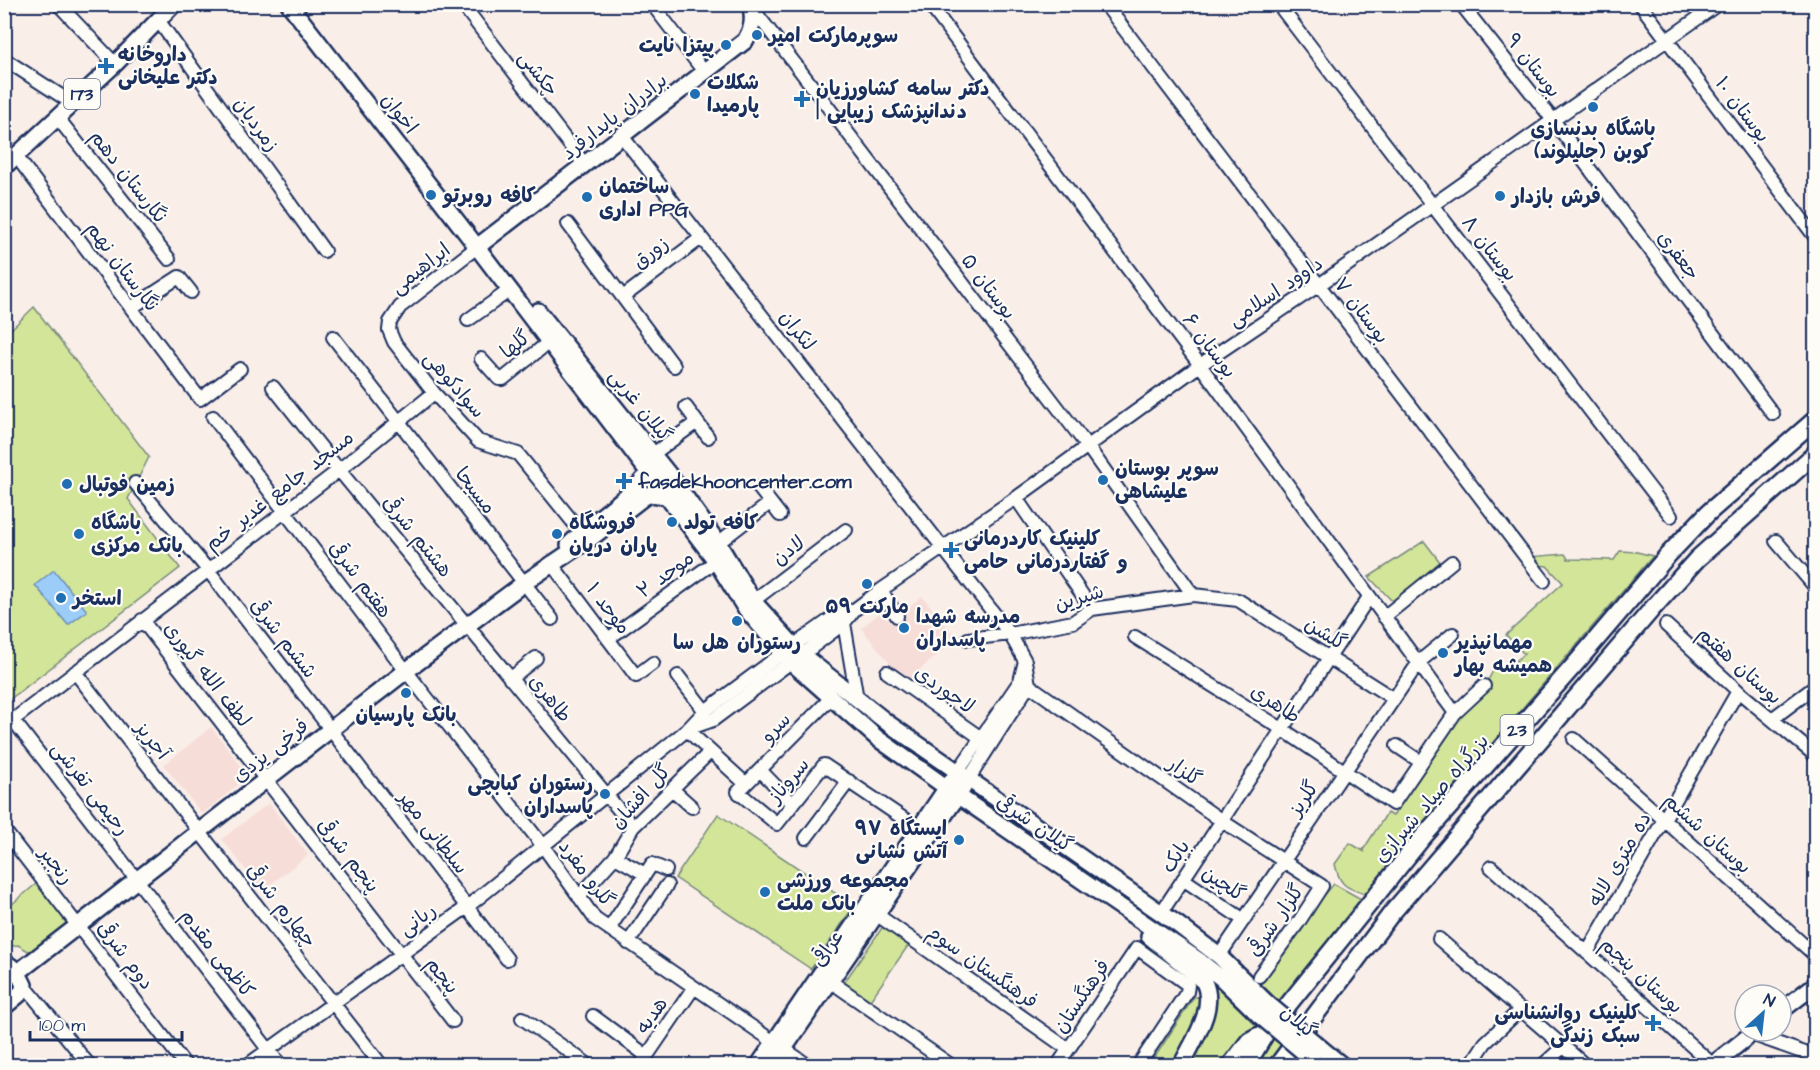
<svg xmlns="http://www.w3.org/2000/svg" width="1820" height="1070" font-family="'Architects Daughter','Playpen Sans Arabic',sans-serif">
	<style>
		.built { fill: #f7ddd8 }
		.green { fill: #d3e599; stroke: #778a7c; stroke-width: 1.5 }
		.water { fill: #9ccdf8; stroke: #688eba; stroke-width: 1.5 }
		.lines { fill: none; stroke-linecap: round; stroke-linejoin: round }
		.minor-casing { stroke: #1b2f5e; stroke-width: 16 }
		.major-casing { stroke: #1b2f5e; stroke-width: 20 }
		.highway-casing { stroke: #1b2f5e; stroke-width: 21 }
		.minor { stroke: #fdfcf7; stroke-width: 12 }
		.major { stroke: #fdfcf7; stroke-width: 15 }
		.highway { stroke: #fdfcf7; stroke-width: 16 }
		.major-bridge-casing { stroke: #1b2f5e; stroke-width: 20; stroke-linecap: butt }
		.major-bridge { stroke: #fdfcf7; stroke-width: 15 }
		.poi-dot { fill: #1f6fb2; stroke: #fdfcf7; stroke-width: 2 }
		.labels { text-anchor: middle; stroke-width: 4.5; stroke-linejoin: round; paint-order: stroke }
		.shield { fill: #fdfcf7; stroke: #5f6c8c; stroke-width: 1.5 }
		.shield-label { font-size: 18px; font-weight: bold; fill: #1b2f5e }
		.poi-label { font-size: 20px; font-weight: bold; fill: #1b2f5e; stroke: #fdfcf7; text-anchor: start }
		.street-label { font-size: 20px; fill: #1b2f5e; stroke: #fdfcf7 }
	</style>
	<rect width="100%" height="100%" fill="#faeee9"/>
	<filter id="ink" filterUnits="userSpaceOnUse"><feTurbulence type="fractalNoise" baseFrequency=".0167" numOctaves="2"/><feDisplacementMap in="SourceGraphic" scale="12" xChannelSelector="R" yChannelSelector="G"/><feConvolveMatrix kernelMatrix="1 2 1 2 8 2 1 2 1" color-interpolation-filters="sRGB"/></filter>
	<g filter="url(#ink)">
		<path class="built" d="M922 596 957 639 905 682 861 628 881 612 890 622Z
			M211 727 249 776 202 814 164 765Z
			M269 803 308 855 262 891 222 839Z"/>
		<path class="green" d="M34 307 149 457 128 499 180 568 5 703V335Z
			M1424 541 1440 562 1393 602 1369 577Z
			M1620 551 1637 552 1653 556 1417 831 1367 895C1346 887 1340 887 1335 864L1350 843 1365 852 1363 850 1387 813 1393 816 1424 766 1460 713 1483 689 1498 662 1505 670 1524 654 1506 635 1563 583 1547 566 1538 565 1528 557 1565 554 1568 559 1614 560Z
			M718 814 854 906 811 969 675 878Z
			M37 883 68 922 30 952 18 945 8 947 5 943V910Z
			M1334 884 1363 900 1279 1005 1255 983 1314 907Z
			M884 925 910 943 869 1002 843 984Z
			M1167 942 1262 1020 1226 1065H1185L1212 1006Z
			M4 972 15 987 5 996H4Z
			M1194 997H1202L1205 1002 1173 1065 1149 1066Z
			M1277 1033 1285 1039 1266 1065 1254 1066Z"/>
		<path class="water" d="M54 570 87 611 68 625 35 585Z"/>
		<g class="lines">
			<defs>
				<path id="minor" d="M58 4 115 64
					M462 4 585 165
					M652 4 705 73
					M929 4 1200 365 1455 713
					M1105 4 1544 581
					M1278 4 1671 516
					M1461 4 1553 120 1773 414
					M1640 4 1816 238
					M750 5 1088 447 1193 595
					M158 20 324 251
					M4 59 72 103
					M57 117 169 259
					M622 136 1010 634 1025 661
					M16 156 200 399 240 369
					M568 224 674 366
					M477 247 400 307 390 322 389 330 394 342 434 393 478 441 518 454 581 532
					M623 297 701 238
					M131 308 179 277 191 292
					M468 320 510 290
					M333 337 552 619
					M481 359 499 379H503L549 342
					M273 387 339 470 633 827
					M686 407 708 437
					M213 417 406 671 543 846 595 919 809 1066
					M653 454 697 422
					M135 483 208 570 507 959
					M759 488 780 515
					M1016 498 1092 609
					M1776 541 1816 588
					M718 543 770 503
					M551 563 636 676 653 663
					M881 590 897 616
					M753 601 846 530
					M1384 617 1452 562
					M142 620 453 1021
					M844 623 857 699
					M1666 625 1738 691 1816 756
					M1135 637 1282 729 1393 804 1455 713 1484 686
					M608 639 716 561
					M968 639 1010 634 1073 622 1092 609 1193 595 1238 600 1394 699
					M793 646 838 614 854 610
					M802 655 844 623 854 610 881 590 1016 498 1200 365 1319 285 1718 4
					M75 672 382 1066
					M887 672 981 738
					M678 676 705 711
					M510 679 536 658
					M1029 685 1222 821 1322 886 1298 923 1259 976
					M832 697 738 792 777 824 824 765 919 829
					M1772 719 1816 686
					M13 720 281 1066
					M4 727 339 470 434 393
					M693 727 713 720 791 662
					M687 730 746 784
					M1574 739 1816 956
					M1397 746 1421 762
					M760 770 793 804
					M957 773 1020 681 1025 661 1029 685 968 780
					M672 789 692 807
					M4 830 186 1066
					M806 838 849 781
					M615 857 645 874
					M1491 867 1712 1064
					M1183 879 1244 920
					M579 897 615 857 633 827 710 752
					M1161 913 1369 597
					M876 914 1068 1049
					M609 929 652 864 666 870
					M1439 939 1586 1066
					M628 943 667 885
					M1587 953 1738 691
					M1219 956 1419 662 1453 634
					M830 981 952 1066
					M24 985 90 1066
					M593 1016 647 1056
					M522 1018 590 1066
					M1751 1034 1816 1057
					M246 1066 467 907 687 730 705 711 783 653
					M640 1066 694 987
					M1057 1066 1137 948 1188 985 1187 992 1138 1066
					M1470 1066 1485 1043 1521 1009
					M1542 1066 1564 1046"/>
				<path id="major" d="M289 4 477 247 716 561 745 608 791 662 877 738 957 795 1201 962 1221 978 1259 1015
					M4 167 115 64 174 4
					M477 247 745 41C752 29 754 21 751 7L753 4
					M538 311 674 481 718 543 753 601 802 655 889 724 1177 924 1219 956 1268 1004
					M569 545C589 524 612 509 633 490 642 483 646 474 655 467
					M1149 936 1204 982C1217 1008 1193 1041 1181 1066
					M4 963C14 965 20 976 24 985L22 992 4 1007
					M17 973 406 671 524 583 591 538 644 497 651 494 666 496
					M1781 1011 1816 984
					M1322 1049 1343 1066
					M758 1066 952 780
					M772 1066 963 788
					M1711 1066 1755 1031"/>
				<path id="highway" d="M1230 1066 1249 1041 1258 1036
					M1246 1066 1267 1031 1423 837 1577 662 1668 555 1708 513 1816 419
					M1277 1066 1391 914 1652 609 1697 559 1816 453"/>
			</defs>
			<use href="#minor" class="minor-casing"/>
			<use href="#major" class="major-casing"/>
			<use href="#highway" class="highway-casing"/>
			<use href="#minor" class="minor"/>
			<use href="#major" class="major"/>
			<use href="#highway" class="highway"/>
			<defs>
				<path id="major-bridge" d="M1268 1004 1322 1049
					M1259 1015 1313 1060"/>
			</defs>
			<use href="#major-bridge" class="major-bridge-casing"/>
			<use href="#major-bridge" class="major-bridge"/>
		</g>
	</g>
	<g class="poi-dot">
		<circle cx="757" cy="35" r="6"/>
		<circle cx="726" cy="45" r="6"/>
		<path d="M103 57h6v6h6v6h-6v6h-6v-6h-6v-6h6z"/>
		<circle cx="695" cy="94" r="6"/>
		<path d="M799 90h6v6h6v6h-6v6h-6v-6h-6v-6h6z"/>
		<circle cx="1593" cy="107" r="6"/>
		<circle cx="431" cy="195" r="6"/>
		<circle cx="1500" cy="196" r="6"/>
		<circle cx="587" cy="197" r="6"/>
		<circle cx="1103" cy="480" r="6"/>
		<path d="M621 472h6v6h6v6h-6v6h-6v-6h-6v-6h6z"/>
		<circle cx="67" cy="484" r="6"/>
		<circle cx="672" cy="522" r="6"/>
		<circle cx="79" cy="534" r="6"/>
		<circle cx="557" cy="534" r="6"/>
		<path d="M948 541h6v6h6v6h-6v6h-6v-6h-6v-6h6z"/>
		<circle cx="867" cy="584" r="6"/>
		<circle cx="61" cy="598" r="6"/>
		<circle cx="737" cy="621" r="6"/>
		<circle cx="904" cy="628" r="6"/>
		<circle cx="1443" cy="653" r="6"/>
		<circle cx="406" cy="693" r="6"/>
		<circle cx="605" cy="794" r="6"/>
		<circle cx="959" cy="840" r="6"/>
		<circle cx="765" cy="892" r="6"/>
		<path d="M1650 1014h6v6h6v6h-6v6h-6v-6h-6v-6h6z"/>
	</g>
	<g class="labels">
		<g class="shield">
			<rect x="64" y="79" width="36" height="30" rx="4.5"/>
			<rect x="1500.5" y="715" width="33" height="30" rx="4.5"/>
		</g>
		<g class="shield-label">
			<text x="82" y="100">173</text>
			<text x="1517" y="736">23</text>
		</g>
		<g class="poi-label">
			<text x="769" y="42">سوپرمارکت امیر</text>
			<text x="714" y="52" text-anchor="end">پیتزا نایت</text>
			<text x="118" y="61">داروخانه<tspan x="118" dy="23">دکتر علیخانی</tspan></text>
			<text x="707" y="89">شکلات<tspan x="707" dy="23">پارمیدا</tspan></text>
			<text x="816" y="95">دکتر سامه کشاورزیان<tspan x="816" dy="23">| دندانپزشک زیبایی</tspan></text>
			<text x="1593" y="135" text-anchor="middle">باشگاه بدنسازی<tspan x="1593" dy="23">کوبن (جلیلوند)</tspan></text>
			<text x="599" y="193">ساختمان<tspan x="599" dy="23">اداری PPG</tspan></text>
			<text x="443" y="202">کافه روبرتو</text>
			<text x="1512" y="203">فرش بازدار</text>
			<text x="1115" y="475">سوپر بوستان<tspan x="1115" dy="23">علیشاهی</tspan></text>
			<text x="638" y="488">fasdekhooncenter.com</text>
			<text x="79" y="491">زمین فوتبال</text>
			<text x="91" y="529">باشگاه<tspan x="91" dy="23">بانک مرکزی</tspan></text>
			<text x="569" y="529">فروشگاه<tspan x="569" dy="23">یاران دریان</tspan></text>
			<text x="684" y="529">کافه تولد</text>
			<text x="964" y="545">کلینیک کاردرمانی<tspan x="964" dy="23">و گفتاردرمانی حامی</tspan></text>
			<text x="73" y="605">استخر</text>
			<text x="867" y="613" text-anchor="middle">مارکت ۵۹</text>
			<text x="916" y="623">مدرسه شهدا<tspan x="916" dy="23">پاسداران</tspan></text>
			<text x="737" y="649" text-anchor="middle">رستوران هل سا</text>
			<text x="1455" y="649">مهمانپذیر<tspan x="1455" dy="23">همیشه بهار</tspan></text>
			<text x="406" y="721" text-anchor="middle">بانک پارسیان</text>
			<text x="593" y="790" text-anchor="end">رستوران کبابچی<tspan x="593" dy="23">پاسداران</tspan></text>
			<text x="947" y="835" text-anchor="end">ایستگاه ۹۷<tspan x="947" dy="23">آتش نشانی</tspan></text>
			<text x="777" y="887">مجموعه ورزشی<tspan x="777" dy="23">بانک ملت</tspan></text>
			<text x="1640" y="1019" text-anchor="end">کلینیک روانشناسی<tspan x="1640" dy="23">سبک زندگی</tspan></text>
		</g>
		<g class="street-label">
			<text transform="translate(1534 65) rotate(52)" y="7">بوستان ۹</text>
			<text transform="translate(539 73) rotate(52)" y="7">چکشی</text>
			<text transform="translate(1743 109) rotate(53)" y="7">بوستان ۱۰</text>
			<text transform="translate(400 113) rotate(52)" y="7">اخوان</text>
			<text transform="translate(614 116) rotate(-38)" y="7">برادران پایدارفرد</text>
			<text transform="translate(257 124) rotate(54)" y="7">زمردیان</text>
			<text transform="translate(129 176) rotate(52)" y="7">نگارستان دهم</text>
			<text transform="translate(1490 248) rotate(52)" y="7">بوستان ۸</text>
			<text transform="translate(650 252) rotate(-37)" y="7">زورق</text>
			<text transform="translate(1679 255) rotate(53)" y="7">جعفری</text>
			<text transform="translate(123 266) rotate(53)" y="7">نگارستان نهم</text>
			<text transform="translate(420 268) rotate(-38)" y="7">ابراهیمی</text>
			<text transform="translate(989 286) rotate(53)" y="7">بوستان ۵</text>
			<text transform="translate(1275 291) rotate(-34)" y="7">داوود اسلامی</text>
			<text transform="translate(1362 310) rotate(53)" y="7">بوستان ۷</text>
			<text transform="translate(798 330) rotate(52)" y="7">لنکران</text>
			<text transform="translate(515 344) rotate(-39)" y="7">گلها</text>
			<text transform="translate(1210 345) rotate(53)" y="7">بوستان ۶</text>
			<text transform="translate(455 384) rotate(49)" y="7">سوادکوهی</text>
			<text transform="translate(641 405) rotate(51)" y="7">گیلان غربی</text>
			<text transform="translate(279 490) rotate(-38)" y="7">مسجد جامع غدیر خم</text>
			<text transform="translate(476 490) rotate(52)" y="7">مسیحا</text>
			<text transform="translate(418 536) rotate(51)" y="7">هشتم شرقی</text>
			<text transform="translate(788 550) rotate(-37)" y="7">لادن</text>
			<text transform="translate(665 574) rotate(-36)" y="7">موحد ۲</text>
			<text transform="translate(361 579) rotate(53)" y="7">هفتم شرقی</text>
			<text transform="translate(1079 597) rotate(-17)" y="7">شیرین</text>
			<text transform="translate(609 608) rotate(53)" y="7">موحد ۱</text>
			<text transform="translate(1326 633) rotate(32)" y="7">گلشن</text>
			<text transform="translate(284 638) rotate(52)" y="7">ششم شرقی</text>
			<text transform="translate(1740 665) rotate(42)" y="7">بوستان هفتم</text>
			<text transform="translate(208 674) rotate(52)" y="7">لطف الله گیوری</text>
			<text transform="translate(945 689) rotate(35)" y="7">لاجوردی</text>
			<text transform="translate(551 698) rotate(51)" y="7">طاهری</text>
			<text transform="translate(1276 703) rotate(33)" y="7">طاهری</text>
			<text transform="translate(775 727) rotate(-45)" y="7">سرو</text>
			<text transform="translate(153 740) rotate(52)" y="7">آجرپز</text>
			<text transform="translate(270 750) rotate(-38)" y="7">فرخی یزدی</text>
			<text transform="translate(1185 771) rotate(35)" y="7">گلزار</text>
			<text transform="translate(788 780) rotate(-50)" y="7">سروناز</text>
			<text transform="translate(91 788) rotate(52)" y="7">رحیمی تفرشی</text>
			<text transform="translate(640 796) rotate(-48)" y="7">گل افشان</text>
			<text transform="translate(1303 798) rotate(-56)" y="7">گلریز</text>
			<text transform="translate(1431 798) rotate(-49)" y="7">بزرگراه صیاد شیرازی</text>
			<text transform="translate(1035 823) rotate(34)" y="7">گیلان شرقی</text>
			<text transform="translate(434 832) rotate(52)" y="7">سلطانی مهر</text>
			<text transform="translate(1708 833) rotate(42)" y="7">بوستان ششم</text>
			<text transform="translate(349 855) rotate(52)" y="7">پنجم شرقی</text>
			<text transform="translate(1175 856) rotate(-57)" y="7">بابک</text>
			<text transform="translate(1619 859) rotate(-60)" y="7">ده متری لاله</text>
			<text transform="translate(57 865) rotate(52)" y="7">رنجبر</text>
			<text transform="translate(587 873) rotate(53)" y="7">گلرو مفرد</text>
			<text transform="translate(1224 883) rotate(34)" y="7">گلچین</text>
			<text transform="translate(282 905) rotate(52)" y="7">چهارم شرقی</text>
			<text transform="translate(417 919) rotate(-36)" y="7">ربانی</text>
			<text transform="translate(1275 920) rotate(-55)" y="7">گلزار شرقی</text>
			<text transform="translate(827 948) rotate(-56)" y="7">عراقی</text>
			<text transform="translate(218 953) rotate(52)" y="7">کاظمی مقدم</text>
			<text transform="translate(126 955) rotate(53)" y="7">دوم شرقی</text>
			<text transform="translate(983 966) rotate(35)" y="7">فرهنگستان سوم</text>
			<text transform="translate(443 975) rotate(52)" y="7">پنجم</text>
			<text transform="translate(1642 975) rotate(42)" y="7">بوستان پنجم</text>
			<text transform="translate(1081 996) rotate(-56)" y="7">فرهنگستان</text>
			<text transform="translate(651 1015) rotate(-55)" y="7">هدیه</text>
			<text transform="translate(1299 1021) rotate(40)" y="7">گیلان</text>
		</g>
	</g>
	<rect width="1820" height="1070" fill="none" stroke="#fdfcf7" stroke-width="24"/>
	<rect x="12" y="12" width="1796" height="1046" fill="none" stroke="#1b2f5e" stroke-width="2" filter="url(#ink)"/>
	<g transform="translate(1763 1013) rotate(27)"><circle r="28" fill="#fdfcf7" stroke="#a3aaba" stroke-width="1.5"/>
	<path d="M0-4.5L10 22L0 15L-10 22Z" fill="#1f6fb2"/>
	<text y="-9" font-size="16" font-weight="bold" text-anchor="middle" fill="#1b2f5e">N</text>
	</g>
	<path d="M30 1031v9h152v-9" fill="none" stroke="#1b2f5e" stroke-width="3"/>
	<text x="39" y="1031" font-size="18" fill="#1b2f5e" stroke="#fdfcf7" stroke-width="4.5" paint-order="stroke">100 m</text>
</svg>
